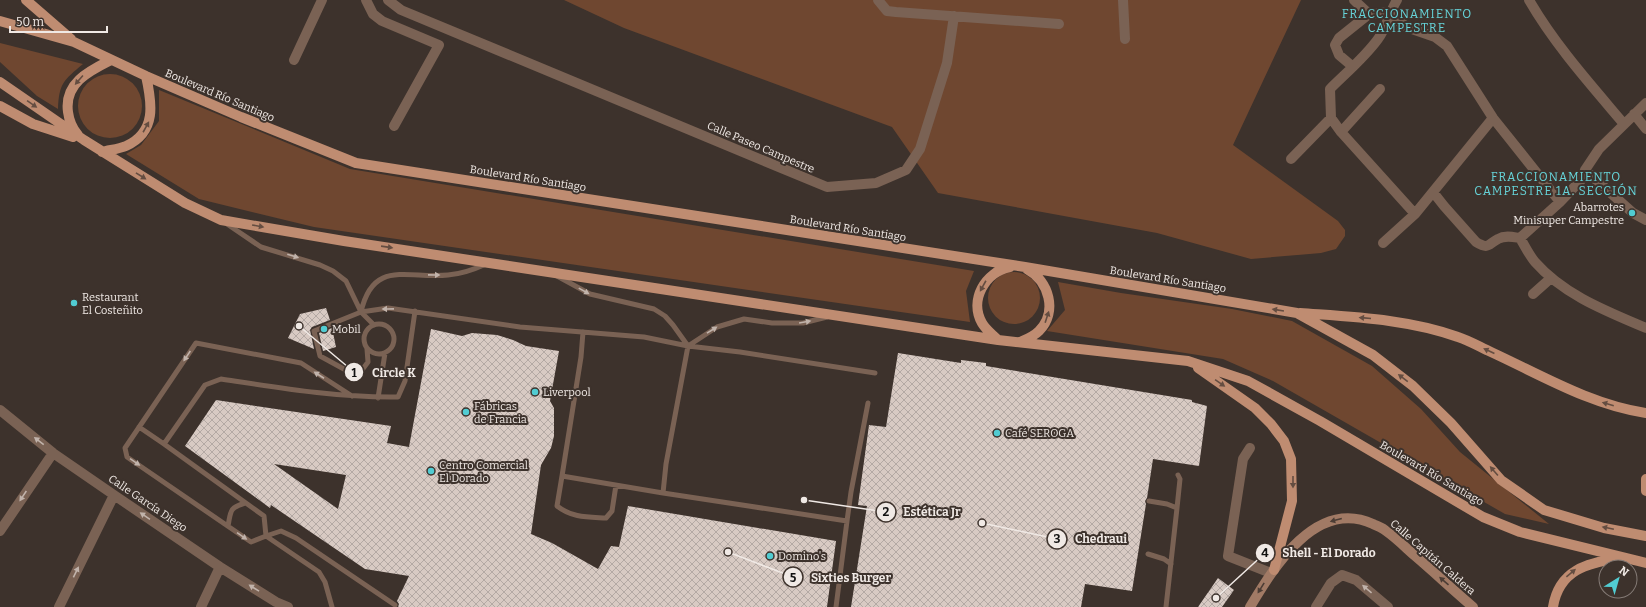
<svg xmlns="http://www.w3.org/2000/svg" width="1646" height="607" font-family="Bitter,serif">
	<style>
		.grass { fill: #6f4730 }
		.building { fill: url(#building-cross-hatch); fill-rule: evenodd }
		.lines { fill: none; stroke-linecap: round; stroke-linejoin: round }
		.lane { stroke: #7a6254; stroke-width: 5 }
		.street { stroke: #7a6254; stroke-width: 10 }
		.secondary { stroke: #a17a65; stroke-width: 10 }
		.primary { stroke: #bf8c71; stroke-width: 10 }
		.oneway { fill: #644d41 }
		.oneway2 { fill: #c1b3ab }
		.oneway3 { fill: #4c3d35 }
		.poi-dot { fill: #51ccd2; stroke: #3d322c; stroke-width: 1.5 }
		.labels { text-anchor: middle; stroke-width: 4; stroke-linejoin: round; paint-order: stroke }
		.street-label { font-size: 11px; fill: #f0e9e5; stroke: #3d322c }
		.poi-label { font-size: 11px; fill: #f0e9e5; stroke: #3d322c; text-anchor: start }
		.neighbourhood-label { font-size: 12px; letter-spacing: 1px; fill: #66d3d8; stroke: #3d322c }
		.leader { fill: none; stroke: #f0e9e5; stroke-width: 1.5 }
		.callout-dot { fill: #f0e9e5; stroke: #3d322c; stroke-width: 1.5 }
		.mark-label { font-size: 12px; text-anchor: middle; font-weight: bold; fill: #111 }
		.callout-label { font-size: 12px; text-anchor: middle; font-weight: bold; fill: #f0e9e5; stroke: #3d322c; stroke-width: 4; stroke-linejoin: round; paint-order: stroke }
	</style>
	<defs>
		<pattern id="building-cross-hatch" width="8" height="8" patternUnits="userSpaceOnUse"><rect width="8" height="8" fill="#d8cac3"/><path d="M0 0l8 8M0 8l8-8" fill="none" stroke="#b4a9a4"/></pattern>
	</defs>
	<rect width="100%" height="100%" fill="#3d322c"/>
	<path class="grass" d="M564 0H1301L1233 145 1338 221 1345 230V236L1336 249 1321 253 1251 259 1157 233 938 193 892 127 624 28Z
		M0 43 83 64C64 80 59 83 58 109L37 96 0 62Z
		M78 106a32 32 0 1 1 64 0a32 32 0 1 1-64 0Z
		M159 90 350 169 974 271 966 291 970 322 314 227 199 199 126 154 141 145 159 121Z
		M988 298a26 26 0 1 1 52 0a26 26 0 1 1-52 0Z
		M1058 282 1121 293 1232 309 1292 321 1372 366 1421 409 1460 452 1549 524 1505 514 1273 381 1223 359 1047 331 1065 310Z"/>
	<path class="building" d="M326 308 330 320 312 327 310 330 314 349 288 338 300 314Z
		M332 328 336 347 323 351 319 333Z
		M431 329 462 336 472 333 497 335 513 340 526 346 559 351 550 401 554 408V436L551 448 541 465 531 534 552 543 598 569 611 546 619 547 628 506 836 541 827 607H398L399 604 397 601 409 576 365 569 271 505 270 508 185 446 216 400 391 426 387 443 409 447ZM274 464 346 475 338 509Z
		M898 353 961 363V360L986 363V366L1192 400V402L1207 406 1199 466 1153 459 1147 498 1145 501 1146 504 1132 591 1085 584 1081 607H851L867 506 858 505 869 425 886 427Z
		M1218 578 1234 590 1222 607H1198Z"/>
	<g class="lines">
		<path class="lane" d="M227 224 261 247 320 265 333 271 346 281 361 312 374 325
			M557 276 590 294 654 309 665 316 673 325 688 346 717 327 744 319 772 323H803L827 317
			M361 312C373 259 407 279 448 275 462 274 473 270 486 264
			M364 339a15 15 0 1 1 30 0a15 15 0 1 1-30 0Z
			M583 332 581 357 562 476 663 493
			M688 346 666 464 663 493 847 521 851 492 868 403
			M367 349 368 362 362 370 353 374 320 356 314 331 361 312 388 308 520 327 644 337 688 346 740 352 875 373
			M352 396 301 363 196 343 125 448 127 457 251 542 266 536 264 516 164 444 205 385 221 379C280 388 339 398 398 397L405 381 415 311
			M378 398 385 353
			M139 427 164 444
			M562 476 557 506C572 518 588 517 606 518L612 511 616 485
			M1149 501 1167 504 1177 508 1166 607
			M1177 508 1180 479 1178 475
			M228 526C231 511 229 508 245 503
			M266 536 281 531 296 538 395 605
			M266 536 319 572 325 582 332 607
			M1148 554 1164 559 1171 564
			M836 607 847 521"/>
		<path class="street" d="M366 0 373 14 382 21 439 45 394 126
			M388 0 401 10 827 187 876 183 906 170 920 149 947 63 954 16
			M878 0 887 11 896 12 1059 24
			M1123 0 1125 39
			M1354 0 1369 14 1389 12 1398 21 1409 28 1435 37 1447 46 1493 118 1560 202
			M1397 0C1389 13 1387 27 1378 39 1365 57 1346 73 1330 89L1331 118 1341 132 1415 214
			M1529 0C1555 45 1591 85 1624 124
			M294 60 322 0
			M1352 66 1339 55 1335 45 1339 38 1369 14
			M1634 114 1646 129
			M1341 132 1380 89
			M1291 159 1331 118
			M1585 170 1633 213 1646 220
			M1433 192 1444 206 1476 242C1489 250 1488 244 1498 239 1505 235 1513 237 1520 238 1525 246 1529 255 1535 262 1564 295 1606 311 1646 328
			M1520 238 1560 202 1582 179 1585 170 1599 149 1646 103
			M1383 243 1415 214 1493 118
			M1533 294 1551 278
			M0 410 53 453 114 495 220 567 276 602 288 607
			M1250 448 1243 459 1228 556 1271 573
			M0 531 53 453
			M59 607 114 495
			M201 607 220 567
			M1316 607 1331 583 1342 575 1356 580 1388 607"/>
		<path class="secondary" d="M1250 607C1274 567 1316 498 1373 524 1377 526 1383 528 1386 531 1396 538 1405 547 1414 555 1434 572 1453 590 1473 607"/>
		<path class="primary" d="M26 0 71 39
			M0 21 74 42 146 76 241 117 356 163 1025 267 1297 313 1373 355 1413 386 1451 423 1501 480 1544 510 1604 528 1646 536
			M0 82 84 140 185 203 221 220 344 241 998 340 1188 361 1248 381 1320 421 1483 517 1520 532 1646 563
			M0 106 33 124 73 137
			M78 135C72 128 69 120 68 112 64 83 89 71 111 60
			M102 152C109 150 119 149 126 146 157 132 152 103 146 76
			M1300 313C1353 317 1408 319 1458 337 1470 341 1480 347 1491 352 1541 375 1591 405 1646 413
			M997 339C992 334 986 330 982 323 969 300 985 272 1010 267
			M1020 342C1027 339 1033 337 1039 331 1058 312 1049 281 1027 269
			M1198 368 1255 408 1271 424 1284 441 1291 459 1292 501 1274 570
			M1646 479V491
			M1553 607C1559 570 1587 563 1619 558"/>
	</g>
	<defs><path id="oneway-solid" d="M-6-.8H1V-3.2L6.5 0L1 3.2V.8H-6Z"/></defs>
	<g class="oneway">
		<use href="#oneway-solid" transform="translate(79 80) rotate(131)"/>
		<use href="#oneway-solid" transform="translate(32 104) rotate(35)"/>
		<use href="#oneway-solid" transform="translate(146 127) rotate(-61)"/>
		<use href="#oneway-solid" transform="translate(141 176) rotate(32)"/>
		<use href="#oneway-solid" transform="translate(258 226) rotate(10)"/>
		<use href="#oneway-solid" transform="translate(387 247) rotate(8)"/>
		<use href="#oneway-solid" transform="translate(983 286) rotate(119)"/>
		<use href="#oneway-solid" transform="translate(1278 310) rotate(-171)"/>
		<use href="#oneway-solid" transform="translate(1047 317) rotate(-72)"/>
		<use href="#oneway-solid" transform="translate(1365 318) rotate(-175)"/>
		<use href="#oneway-solid" transform="translate(1489 351) rotate(-155)"/>
		<use href="#oneway-solid" transform="translate(1403 378) rotate(-143)"/>
		<use href="#oneway-solid" transform="translate(1220 383) rotate(35)"/>
		<use href="#oneway-solid" transform="translate(1608 404) rotate(-164)"/>
		<use href="#oneway-solid" transform="translate(1494 471) rotate(-131)"/>
		<use href="#oneway-solid" transform="translate(1293 482) rotate(90)"/>
		<use href="#oneway-solid" transform="translate(1608 528) rotate(-168)"/>
		<use href="#oneway-solid" transform="translate(1571 573) rotate(-40)"/>
	</g>
	<g class="oneway2">
		<use href="#oneway-solid" transform="translate(293 256) rotate(17)"/>
		<use href="#oneway-solid" transform="translate(434 275) rotate(1)"/>
		<use href="#oneway-solid" transform="translate(584 291) rotate(29)"/>
		<use href="#oneway-solid" transform="translate(388 309) rotate(179)"/>
		<use href="#oneway-solid" transform="translate(805 322) rotate(-10)"/>
		<use href="#oneway-solid" transform="translate(712 330) rotate(-32)"/>
		<use href="#oneway-solid" transform="translate(187 356) rotate(124)"/>
		<use href="#oneway-solid" transform="translate(319 375) rotate(-147)"/>
		<use href="#oneway-solid" transform="translate(39 441) rotate(-142)"/>
		<use href="#oneway-solid" transform="translate(135 462) rotate(34)"/>
		<use href="#oneway-solid" transform="translate(23 496) rotate(124)"/>
		<use href="#oneway-solid" transform="translate(145 516) rotate(-146)"/>
		<use href="#oneway-solid" transform="translate(242 536) rotate(34)"/>
		<use href="#oneway-solid" transform="translate(76 572) rotate(-64)"/>
		<use href="#oneway-solid" transform="translate(254 588) rotate(-148)"/>
		<use href="#oneway-solid" transform="translate(1367 589) rotate(-140)"/>
	</g>
	<g class="oneway3">
		<use href="#oneway-solid" transform="translate(1336 520) rotate(165)"/>
		<use href="#oneway-solid" transform="translate(1444 581) rotate(-139)"/>
		<use href="#oneway-solid" transform="translate(1261 588) rotate(122)"/>
	</g>
	<g class="poi-dot">
		<circle cx="1632" cy="213" r="4"/>
		<circle cx="74" cy="303" r="4"/>
		<circle cx="324" cy="329" r="4"/>
		<circle cx="535" cy="392" r="4"/>
		<circle cx="466" cy="412" r="4"/>
		<circle cx="997" cy="433" r="4"/>
		<circle cx="431" cy="471" r="4"/>
		<circle cx="770" cy="556" r="4"/>
	</g>
	<g class="labels">
		<g class="street-label">
			<text transform="translate(220 95) rotate(23)" y="4">Boulevard Río Santiago</text>
			<text transform="translate(761 147) rotate(23)" y="4">Calle Paseo Campestre</text>
			<text transform="translate(528 178) rotate(9)" y="4">Boulevard Río Santiago</text>
			<text transform="translate(848 228) rotate(9)" y="4">Boulevard Río Santiago</text>
			<text transform="translate(1168 279) rotate(9)" y="4">Boulevard Río Santiago</text>
			<text transform="translate(1432 473) rotate(30)" y="4">Boulevard Río Santiago</text>
			<text transform="translate(148 503) rotate(34)" y="4">Calle García Diego</text>
			<text transform="translate(1433 557) rotate(41)" y="4">Calle Capitán Caldera</text>
		</g>
		<g class="poi-label">
			<text x="1624" y="211" text-anchor="end">Abarrotes<tspan x="1624" dy="13">Minisuper Campestre</tspan></text>
			<text x="82" y="301">Restaurant<tspan x="82" dy="13">El Costeñito</tspan></text>
			<text x="332" y="333">Mobil</text>
			<text x="543" y="396">Liverpool</text>
			<text x="474" y="410">Fábricas<tspan x="474" dy="13">de Francia</tspan></text>
			<text x="1005" y="437">Café SEROGA</text>
			<text x="439" y="469">Centro Comercial<tspan x="439" dy="13">El Dorado</tspan></text>
			<text x="778" y="560">Domino's</text>
		</g>
		<g class="neighbourhood-label">
			<text x="1407" y="18">FRACCIONAMIENTO<tspan x="1407" dy="14">CAMPESTRE</tspan></text>
			<text x="1556" y="181">FRACCIONAMIENTO<tspan x="1556" dy="14">CAMPESTRE 1A. SECCIÓN</tspan></text>
		</g>
	</g>
	<path class="leader" d="M299 326L354 372M804 500L886 512M982 523L1057 539M1216 598L1265 553M728 552L793 577"/>
	<g class="callout-dot">
		<circle cx="299" cy="326" r="4"/>
		<circle cx="804" cy="500" r="4"/>
		<circle cx="982" cy="523" r="4"/>
		<circle cx="1216" cy="598" r="4"/>
		<circle cx="728" cy="552" r="4"/>
		<circle cx="354" cy="372" r="10"/>
		<circle cx="886" cy="512" r="10"/>
		<circle cx="1057" cy="539" r="10"/>
		<circle cx="1265" cy="553" r="10"/>
		<circle cx="793" cy="577" r="10"/>
	</g>
	<g class="mark-label">
		<text x="354" y="377">1</text>
		<text x="886" y="516">2</text>
		<text x="1057" y="543">3</text>
		<text x="1265" y="557">4</text>
		<text x="793" y="582">5</text>
	</g>
	<g class="callout-label">
		<text x="394" y="377">Circle K</text>
		<text x="932" y="516">Estética Jr</text>
		<text x="1101" y="543">Chedraui</text>
		<text x="1329" y="557">Shell - El Dorado</text>
		<text x="851" y="582">Sixties Burger</text>
	</g>
	<g transform="translate(1618 579) rotate(37)"><circle r="19" fill="#3d322c" stroke="#857b76"/>
	<path d="M0-3L7 15L0 10L-7 15Z" fill="#51ccd2"/>
	<text y="-6" font-size="11" font-weight="bold" text-anchor="middle" fill="#f0e9e5">N</text>
	</g>
	<path d="M10 26v6h97v-6" fill="none" stroke="#f0e9e5" stroke-width="2"/>
	<text x="16" y="26" font-size="12" fill="#f0e9e5" stroke="#3d322c" stroke-width="3" paint-order="stroke">50 m</text>
</svg>
